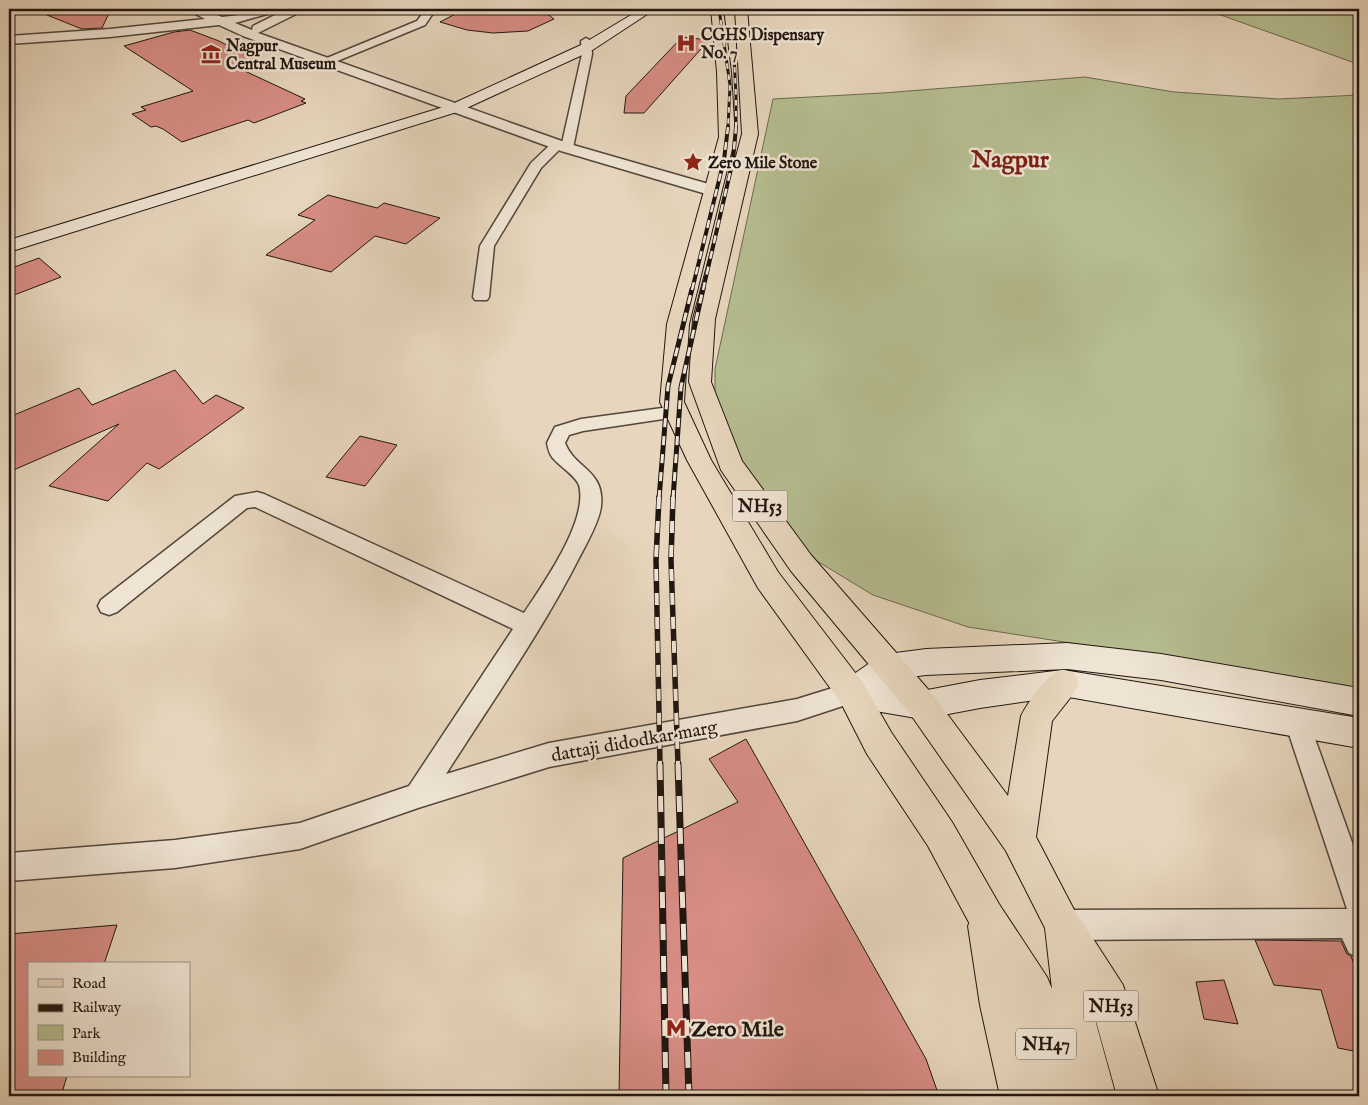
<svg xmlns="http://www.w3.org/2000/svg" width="1368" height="1105" font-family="'IM FELL English',serif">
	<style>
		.green { fill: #b6be91; stroke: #6b6a50 }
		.building { fill: #d88d85; stroke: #201610 }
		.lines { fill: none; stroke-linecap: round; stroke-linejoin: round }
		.minor-casing { stroke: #52463b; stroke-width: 3 }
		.tertiary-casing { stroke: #52463b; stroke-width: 3 }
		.secondary-casing { stroke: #201610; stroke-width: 2 }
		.primary-casing { stroke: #201610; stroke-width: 2 }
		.trunk-casing { stroke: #201610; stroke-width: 2 }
		.minor { fill: #efe4d4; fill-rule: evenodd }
		.tertiary { fill: #efe4d4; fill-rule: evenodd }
		.secondary { fill: #efe4d4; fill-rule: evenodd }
		.primary { fill: #e7d6bd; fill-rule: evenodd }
		.trunk { fill: #e7d6bd; fill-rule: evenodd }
		.rail-far4-casing { stroke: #201610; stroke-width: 3 }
		.rail-far3-casing { stroke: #201610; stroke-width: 4 }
		.rail-far2-casing { stroke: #201610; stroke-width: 5 }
		.rail-far1-casing { stroke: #201610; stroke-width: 5.5 }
		.rail-casing { stroke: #201610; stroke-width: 7 }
		.rail-far4 { stroke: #efe4d4; stroke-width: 2; stroke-dasharray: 5.5; stroke-linecap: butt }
		.rail-far3 { stroke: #efe4d4; stroke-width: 2.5; stroke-dasharray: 8; stroke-linecap: butt }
		.rail-far2 { stroke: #efe4d4; stroke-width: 3; stroke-dasharray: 9; stroke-linecap: butt }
		.rail-far1 { stroke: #efe4d4; stroke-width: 4; stroke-dasharray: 12; stroke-linecap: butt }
		.rail { stroke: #efe4d4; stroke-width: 5; stroke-dasharray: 16; stroke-linecap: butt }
		.labels { text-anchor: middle; stroke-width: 5; stroke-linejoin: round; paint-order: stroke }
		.far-poi-label { font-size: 16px; font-weight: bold; fill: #201610; stroke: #efe4d4; text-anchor: start }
		.shield { fill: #efe4d4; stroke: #5e544b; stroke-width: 1 }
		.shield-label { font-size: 18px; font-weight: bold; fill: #201610 }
		.street-label { font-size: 19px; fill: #201610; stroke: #efe4d4 }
		.near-poi-label { font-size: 22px; font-weight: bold; fill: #201610; stroke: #efe4d4; text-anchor: start }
		.far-town-label { font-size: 24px; font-weight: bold; fill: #7a1f14; stroke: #efe4d4 }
	</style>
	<rect width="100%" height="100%" fill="#e7d6bd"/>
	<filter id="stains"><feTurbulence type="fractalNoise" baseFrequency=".004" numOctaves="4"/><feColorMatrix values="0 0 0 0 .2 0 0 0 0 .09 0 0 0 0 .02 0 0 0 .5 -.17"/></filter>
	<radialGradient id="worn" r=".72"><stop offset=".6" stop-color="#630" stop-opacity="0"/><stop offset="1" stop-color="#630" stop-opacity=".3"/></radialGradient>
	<path class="green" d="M1204 9H1359V64L1352 62Z
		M1085 77 1174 92 1279 99 1359 95V688L968 627 873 595 789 544 715 413V369L773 99 883 93Z"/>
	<path class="building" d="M465 9H541L554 19 528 31 493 33 467 30 440 22Z
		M110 11 102 28 82 29 47 15Z
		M190 30 219 41 253 59 234 66 305 99 301 101 306 103 254 123 248 120 182 142 163 129 156 126 151 127 132 114 146 110 141 107 193 91 124 46 174 32Z
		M682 37 709 40 644 113H624L626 96Z
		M328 195 377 208 384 203 440 218 406 244 375 236 331 272 266 255 315 220 298 215Z
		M39 258 61 277 9 297V269Z
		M175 370 203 404 216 395 244 408 159 469 147 463 108 501 49 486 119 424 9 472V417L79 388 92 405Z
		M360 436 397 445 365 486 326 477Z
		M746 739 926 1059 939 1096H619L623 858 738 802 709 759Z
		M117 925 104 964H29V1076H67L61 1096H9V934Z
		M1255 940 1341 941 1347 954 1351 956 1359 978V1052L1338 1048 1321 990 1274 985Z
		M1224 980 1238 1024 1204 1019 1196 982Z"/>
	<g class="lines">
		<defs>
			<path id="minor" d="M29 9H40L33 13 30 12Z
				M426 9H436L425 25 330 64 326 65 321 62 322 60 417 21Z
				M586 38 591 41 592 54 573 148 567 152 561 148 541 168 494 246 489 297 487 300H475L473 297 480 246 531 163 553 142 562 143 582 54 581 41Z
				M677 406 683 408 686 412 683 416 583 431 569 435 565 443C575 469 605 470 601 506 600 520 586 545 579 558 541 633 491 703 446 774L549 743 797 699 852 682 861 686 864 693 861 700 797 721 549 767 418 808 300 849 175 868 9 881V853L175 840 300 823 409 786 513 629 255 507 247 508 117 612 109 615 101 612 98 606 101 600 235 496 257 492 264 494 524 613C543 584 589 520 579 485 575 475 559 466 552 457 549 453 548 448 547 443L555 427 581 419Z
				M1297 711 1306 714 1309 722 1359 862V958L1349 953 1342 938 1063 940 1053 935 1048 925 1053 915 1063 910 1347 909 1285 722 1288 714Z"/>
			<path id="tertiary" d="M186 9H202L222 17 239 15 259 9H276L274 12 235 23 252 30 253 26 287 9H302L300 12 258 33 573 145 719 187 721 191 719 195 713 196 561 151 243 36 219 25 110 37 9 44V36L110 29 205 19Z"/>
			<path id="secondary" d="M641 9H655L591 51 460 111 9 252V240L450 105 581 45Z
				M1067 643 1161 654 1359 688V716L1161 680 1067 669 926 675 895 679 887 685 922 691 980 680 1063 670 1359 718V748L1063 696 980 708 922 719 852 707 841 703 836 693 841 683 877 658 888 654 926 649Z"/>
			<path id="primary" d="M987 907 1000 913 1006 926 1020 1005 1042 1096H1000L980 1005 968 926 974 913Z
				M1068 914 1081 920 1123 985 1159 1096H1117L1092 1007 1055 946 1049 933 1055 920Z"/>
			<path id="trunk" d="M711 9H723L731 72 735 137 689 324 684 402 711 460 778 572 863 683 891 732 952 822 999 904 1047 977 1052 989 1045 928 1006 851 911 715 791 571 721 470 689 382 693 319 742 134 735 9H747L758 134 715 319 711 382 742 461 811 555 933 695 1008 796 1021 716C1027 704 1049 670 1063 670 1066 670 1071 672 1074 673L1079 683 1074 693 1052 721 1036 837 1082 925 1096 1023 1116 1096H1037L1015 998 973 930 928 846 867 754 841 703 758 588 687 460 660 402 667 324 719 137 717 72Z"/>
		</defs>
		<use href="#minor" class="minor-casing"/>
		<use href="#tertiary" class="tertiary-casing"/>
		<use href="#secondary" class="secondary-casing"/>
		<use href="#primary" class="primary-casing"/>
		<use href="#trunk" class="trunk-casing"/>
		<use href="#minor" class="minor"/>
		<use href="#tertiary" class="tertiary"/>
		<use href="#secondary" class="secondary"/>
		<use href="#primary" class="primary"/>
		<use href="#trunk" class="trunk"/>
		<defs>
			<path id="rail-far4" d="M719 9 730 85 728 128
				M734 56 736 95V128"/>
			<path id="rail-far3" d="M692 290 724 160 728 127
				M703 290 733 160 736 127"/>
			<path id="rail-far2" d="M659 499 668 386 692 289
				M673 499 681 387 703 289"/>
			<path id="rail-far1" d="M659 497 656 560 660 765
				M673 497 671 560 678 765"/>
			<path id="rail" d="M660 764 666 1096
				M678 764 689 1096"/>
		</defs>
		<use href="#rail-far4" class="rail-far4-casing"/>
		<use href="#rail-far3" class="rail-far3-casing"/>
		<use href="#rail-far2" class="rail-far2-casing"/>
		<use href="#rail-far1" class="rail-far1-casing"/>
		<use href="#rail" class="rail-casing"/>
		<use href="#rail-far4" class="rail-far4"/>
		<use href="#rail-far3" class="rail-far3"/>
		<use href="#rail-far2" class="rail-far2"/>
		<use href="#rail-far1" class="rail-far1"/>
		<use href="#rail" class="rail"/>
	</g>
	<defs>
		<symbol id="hospital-bare" viewBox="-9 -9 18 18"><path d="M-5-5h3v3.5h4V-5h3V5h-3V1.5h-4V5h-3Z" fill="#8f2418" stroke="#efe4d4" stroke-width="2.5" paint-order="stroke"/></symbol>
		<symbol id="museum-bare" viewBox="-9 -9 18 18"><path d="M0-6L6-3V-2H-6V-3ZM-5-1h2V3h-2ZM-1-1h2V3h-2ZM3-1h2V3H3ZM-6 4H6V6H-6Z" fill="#8f2418" stroke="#efe4d4" stroke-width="2.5" paint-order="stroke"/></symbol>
		<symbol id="sight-bare" viewBox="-9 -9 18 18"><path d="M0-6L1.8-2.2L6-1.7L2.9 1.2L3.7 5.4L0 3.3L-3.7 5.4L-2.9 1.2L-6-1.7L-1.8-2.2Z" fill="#8f2418" stroke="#efe4d4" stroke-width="2.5" paint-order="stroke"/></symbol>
		<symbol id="metro-bare" viewBox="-9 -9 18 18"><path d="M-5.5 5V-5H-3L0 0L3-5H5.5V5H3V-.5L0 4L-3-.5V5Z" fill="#8f2418" stroke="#efe4d4" stroke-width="2.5" paint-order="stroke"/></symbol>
	</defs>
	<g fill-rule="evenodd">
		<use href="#hospital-bare" x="672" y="29" width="28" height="28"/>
		<use href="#museum-bare" x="197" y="40" width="28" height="28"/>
		<use href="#sight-bare" x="679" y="148" width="28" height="28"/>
		<use href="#metro-bare" x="662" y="1014" width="28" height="28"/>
	</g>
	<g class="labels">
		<g class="far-poi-label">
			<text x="701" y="40">CGHS Dispensary<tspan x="701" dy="18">No. 7</tspan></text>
			<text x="226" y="51">Nagpur<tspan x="226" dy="18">Central Museum</tspan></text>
			<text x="708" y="168">Zero Mile Stone</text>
		</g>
		<g class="shield">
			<rect x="732.5" y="490.5" width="55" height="31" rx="4"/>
			<rect x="1083.5" y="990.5" width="55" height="31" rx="4"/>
			<rect x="1016" y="1028.5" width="60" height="31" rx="4"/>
		</g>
		<g class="shield-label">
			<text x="760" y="512">NH53</text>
			<text x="1111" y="1012">NH53</text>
			<text x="1046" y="1050">NH47</text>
		</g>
		<g class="street-label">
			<text transform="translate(634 740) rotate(-10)" y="7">dattaji didodkar marg</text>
		</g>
		<g class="near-poi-label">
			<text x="691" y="1036">Zero Mile</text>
		</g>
		<g class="far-town-label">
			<text x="1010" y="167">Nagpur</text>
		</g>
	</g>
	<rect width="1368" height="1105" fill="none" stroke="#e7d6bd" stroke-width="30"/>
	<rect x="10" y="10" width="1348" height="1085" fill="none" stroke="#201610" stroke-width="2.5"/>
	<rect x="15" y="15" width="1338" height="1075" fill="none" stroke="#201610"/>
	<rect x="28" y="962" width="162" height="115" fill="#efe4d4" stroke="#9c9286"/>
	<rect x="38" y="979" width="25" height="8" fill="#e7d6bd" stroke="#9c9286"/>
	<text x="72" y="988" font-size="15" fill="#201610">Road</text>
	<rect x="38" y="1004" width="25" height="8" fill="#201610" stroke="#9c9286"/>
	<text x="72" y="1012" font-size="15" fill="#201610">Railway</text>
	<rect x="38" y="1025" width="25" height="15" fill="#b6be91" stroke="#9c9286"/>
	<text x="72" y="1038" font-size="15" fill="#201610">Park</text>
	<rect x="38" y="1050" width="25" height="15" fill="#d88d85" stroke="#9c9286"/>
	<text x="72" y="1062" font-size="15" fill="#201610">Building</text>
	<rect width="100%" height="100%" filter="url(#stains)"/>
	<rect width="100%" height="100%" fill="url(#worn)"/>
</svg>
